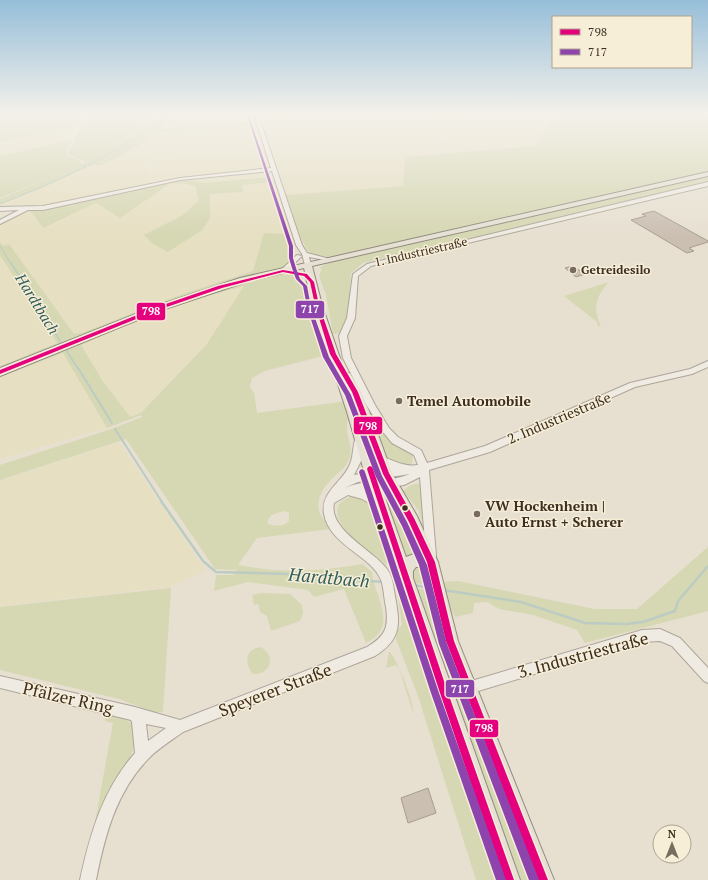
<svg xmlns="http://www.w3.org/2000/svg" width="708" height="880" font-family="'PT Serif',serif">
	<style>
		.farmland { fill: #e6dfc2 }
		.green { fill: #d6d7b3; fill-rule: evenodd }
		.lines { fill: none; stroke-linecap: round; stroke-linejoin: round }
		.stream-far3 { stroke: #bcccc2; stroke-width: 1 }
		.stream-far2 { stroke: #bcccc2; stroke-width: 1.5 }
		.stream-far1 { stroke: #bcccc2; stroke-width: 2 }
		.stream { stroke: #bcccc2; stroke-width: 2.5 }
		.building { fill: #cbbfb2; stroke: #a89c90 }
		.minor-casing { stroke: #ada599; stroke-width: 2 }
		.major-casing { stroke: #928b80; stroke-width: 2 }
		.minor { fill: #efebe3; fill-rule: evenodd }
		.major { fill: #e6e1d4; fill-rule: evenodd }
		.bus-1-casing { stroke: #f7eed8; stroke-width: 3 }
		.bus-2-casing { stroke: #f7eed8; stroke-width: 3 }
		.bus-1 { fill: #e5007d; fill-rule: evenodd }
		.bus-2 { fill: #8e44ad; fill-rule: evenodd }
		.poi-dot { fill: #786c5e; stroke: #f7eed8; stroke-width: 1.5 }
		.bus-dot { fill: #3d2e20; stroke: #f7eed8; stroke-width: 1.5 }
		.labels { text-anchor: middle; stroke-width: 3; stroke-linejoin: round; paint-order: stroke }
		.far-street-label { font-size: 12px; fill: #3d2e20; stroke: #f7eed8 }
		.far-poi-label { font-size: 12px; font-weight: bold; fill: #3d2e20; stroke: #f7eed8; text-anchor: start }
		.poi-label { font-size: 14px; font-weight: bold; fill: #3d2e20; stroke: #f7eed8; text-anchor: start }
		.street-label { font-size: 14px; fill: #3d2e20; stroke: #f7eed8 }
		.water-label { font-size: 15px; font-style: italic; fill: #2f5d5a; stroke: #f7eed8 }
		.near-street-label { font-size: 17px; fill: #3d2e20; stroke: #f7eed8 }
		.near-water-label { font-size: 18px; font-style: italic; fill: #2f5d5a; stroke: #f7eed8 }
		.line-badge { stroke: #f7eed8; stroke-width: 1.5 }
		.badge-label { font-size: 11px; text-anchor: middle; font-weight: bold; fill: #fff }
	</style>
	<rect width="100%" height="100%" fill="#e7e0d1"/>
	<path class="farmland" d="M176 114H251L260 144 155 159 151 158 149 182 154 184 47 207 0 208V204L48 185 93 165 101 166 110 162 146 141Z
		M336 114H416L454 152 404 157 403 186 287 195 261 118Z
		M472 114H549L547 116H549L533 146 456 152 425 120 430 118H468Z
		M80 126 72 140 0 156V142Z
		M261 145 268 167 242 170V172L163 181H154L150 177 154 160Z
		M269 171 271 177 202 183 187 179Z
		M273 182 287 228V234L264 233 253 271 180 295 84 332 74 334 9 244 3 246 0 242V222L24 211 33 214 43 228 96 203 120 218 171 183 186 184 195 186 199 200 183 215 144 235 153 244 210 218V194L242 192V185Z
		M0 255 57 343 0 366Z
		M244 286 207 344 141 413 130 417 102 380 80 345 126 325 193 300Z
		M63 353 107 428 0 459V377Z
		M119 442 206 571 170 587 0 606V481Z"/>
	<path class="green" d="M0 114H86L80 126 0 142Z
		M89 114H159L131 135 87 161 131 136 161 114H176L160 129 254 122 255 125 154 133 146 141 109 162 101 165H92L42 188 0 204V199L74 167 0 198V156L72 140 65 155 81 161 80 164 84 163V161L67 154Z
		M261 114H336L261 118Z
		M419 114H470C461 120 434 117 422 117Z
		M555 114H708V183L363 263 351 273 348 318 339 333 333 334 326 295 319 276 322 269 319 268 328 263 378 251 375 248C358 251 316 266 306 248 298 234 292 211 286 195L403 186 405 157 535 146Z
		M271 177 273 182 242 185 243 192 210 194V218L202 230 168 252 153 244 144 235 183 215 199 200 195 186 186 184 171 183 120 218 96 203 43 228 33 214 28 211C49 210 70 200 92 200L93 198 179 180 187 179 202 183Z
		M264 233 287 234C290 249 297 256 285 267L192 294 131 316 0 369V366L57 343 0 255V242L3 246 9 244 74 334 84 332 180 295 253 271Z
		M295 274V276L302 281 305 288 323 356 265 371 252 378 250 387 254 393 257 413 348 401C350 411 347 419 347 429 348 441 354 450 348 462 344 470 336 474 331 480 322 488 315 502 320 514 323 519 328 525 331 529L257 538 238 565C279 573 321 572 362 564L372 572C374 597 400 627 366 643L344 589 314 597 308 590 248 582 214 591 216 575H234L237 568 235 570 215 569 126 439 0 480V465L114 428 142 417 141 415 107 428 63 353 0 377V374C76 343 151 309 230 287 251 282 273 274 295 274ZM244 286 207 344 141 413 130 417 102 380 81 345 126 325 193 300ZM284 511 289 513V521C283 527 274 527 267 523 269 514 276 513 284 511Z
		M609 282C596 296 592 308 601 326H598L597 322 564 296Z
		M368 409 391 443 411 453 413 456 412 463C404 468 394 462 386 459Z
		M414 484H422L424 524 420 517 419 511 403 491 409 486Z
		M384 493H388C400 511 415 532 419 553L408 555 406 558Z
		M354 496H359L373 505 382 538 397 570 501 880H476L418 696 396 639 397 630 402 625 397 591 388 565C383 562 376 560 371 556 356 544 314 506 354 496Z
		M708 547V611L585 643 577 630 533 615 499 609 487 602 474 603 473 613 455 617 448 605 443 582 458 581 595 609H637Z
		M412 563 425 565 430 579 428 580V585L415 583 412 576Z
		M171 588 163 712H154L119 699 0 670V607Z
		M417 589 429 590 430 593 433 594 477 726 476 732 530 880H519Z
		M260 593 290 594 302 605 303 613 300 621 271 631 267 616 260 612 258 604 254 605 252 595Z
		M260 647C276 654 272 675 253 674 244 664 245 649 260 647Z
		M389 652H390C398 662 414 701 413 713L399 668 396 665 386 668Z
		M105 714 124 719 131 723 134 729V747L129 762 95 822 113 723 105 721Z"/>
	<g class="lines">
		<path class="stream-far3" d="M76 140 90 114
			M0 204C60 180 118 155 169 114
			M0 246 11 264"/>
		<path class="stream-far2" d="M11 263 62 344
			M65 348 78 369"/>
		<path class="stream-far1" d="M78 368 112 423
			M115 429 162 502"/>
		<path class="stream" d="M161 501 203 561 216 572 288 574 383 582
			M392 583H401
			M414 585 431 588
			M443 590 521 602 585 623 626 624 643 622 675 611 678 601 708 566"/>
	</g>
	<path class="building" d="M654 211 708 241V242L689 248 694 251 687 253 631 220 646 216 642 214Z
		M573 266 585 274 576 277 565 268Z
		M428 788 436 813 408 823 401 798Z"/>
	<g class="lines">
		<defs>
			<path id="minor" d="M254 114H258L302 245 307 253 330 259V261L309 257 311 265 308 267 305 265 302 254 296 245 272 171 180 180 43 210H28L0 224V220L19 210 0 211V207L43 206 180 178 271 168Z
				M708 182V186L371 266 358 276 355 318 347 336 351 358 375 405 389 428 398 437 421 450 427 463 485 446 630 383 690 369 708 361V367L692 374 635 387 490 452 429 470 436 556 435 560 431 561 427 560 426 556 420 477 404 485 365 491 385 503 386 506 385 509 381 510 362 499 348 495 334 503C328 530 373 550 387 569 393 577 393 586 395 596 400 624 402 639 375 656L183 732C172 740 159 748 149 758 116 792 105 835 96 880H80C90 834 103 789 135 753L132 722 131 720 0 688V676L135 707 180 720 367 647C385 636 389 628 386 607 384 599 384 588 381 580 372 556 330 546 324 514 320 492 343 482 350 464 354 455 352 444 357 435H363L364 437 361 461 354 475 390 469 378 463 376 460 378 457 381 456C394 461 404 467 418 465L414 455 392 443 383 432 367 406 343 358 339 336 347 318 353 274 367 264ZM410 474C389 483 365 479 344 488L358 482ZM146 724 166 728 148 741Z
				M297 255 302 256 285 272H281V270Z
				M660 629 680 638 708 668V683L704 681 672 646 660 641 642 642 468 694 463 693 462 688 463 683 468 682 642 630Z"/>
			<path id="major" d="M708 172V176L312 266 322 305 345 373H350L361 392 372 418 392 473 417 516 438 562 458 641 554 880H532L442 641 425 567H416L413 571V578L520 880H498L374 506 347 412 312 305 304 268 246 282 162 310 0 376V368L156 306 240 278ZM363 427 380 474 407 524 419 552 406 557 388 506Z"/>
		</defs>
		<use href="#minor" class="minor-casing"/>
		<use href="#major" class="major-casing"/>
		<use href="#minor" class="minor"/>
		<use href="#major" class="major"/>
		<defs>
			<path id="bus-1" d="M283 270 307 274 314 282 319 305 336 354 358 392 389 473 414 518 435 562 454 641 548 880H538L446 641 427 562 409 522 383 474 352 392 330 354 315 305 310 282 304 276 283 272 222 288 161 309 0 374V370L157 307 218 286Z
				M370 466 372 467 373 469 447 690 514 880H504L439 690 367 469 368 467Z"/>
			<path id="bus-2" d="M247 115 249 116 293 246V258L296 268 300 279 307 286 311 307 329 357 351 395 382 476 407 522 427 565 447 644 539 880H529L439 644 419 565 402 526 376 477 345 395 323 357 307 307 303 286 296 279 292 268 289 258V246Z
				M362 469 364 470 365 472 439 693 506 880H496L431 693 359 472 360 470Z"/>
		</defs>
		<use href="#bus-1" class="bus-1-casing"/>
		<use href="#bus-2" class="bus-2-casing"/>
		<use href="#bus-1" class="bus-1"/>
		<use href="#bus-2" class="bus-2"/>
	</g>
	<linearGradient id="sky" x2="0" y2="1"><stop stop-color="#96bed9"/><stop offset="0.48" stop-color="#f4f1ea"/><stop offset="1" stop-color="#f4f1ea" stop-opacity="0"/></linearGradient>
	<rect width="708" height="237" fill="url(#sky)"/>
	<g class="poi-dot">
		<circle cx="573" cy="270" r="4"/>
		<circle cx="399" cy="401" r="4"/>
		<circle cx="477" cy="514" r="4"/>
	</g>
	<g class="bus-dot">
		<circle cx="405" cy="508" r="3.5"/>
		<circle cx="380" cy="527" r="3.5"/>
	</g>
	<g class="labels">
		<g class="far-street-label">
			<text transform="translate(421 252) rotate(-13)" y="4">1. Industriestraße</text>
		</g>
		<g class="far-poi-label">
			<text x="581" y="274">Getreidesilo</text>
		</g>
		<g class="poi-label">
			<text x="407" y="406">Temel Automobile</text>
			<text x="485" y="511">VW Hockenheim |<tspan x="485" dy="16">Auto Ernst + Scherer</tspan></text>
		</g>
		<g class="street-label">
			<text transform="translate(559 418) rotate(-23)" y="5">2. Industriestraße</text>
		</g>
		<g class="water-label">
			<text transform="translate(37 304) rotate(58)" y="5">Hardtbach</text>
		</g>
		<g class="near-street-label">
			<text transform="translate(583 655) rotate(-15)" y="6">3. Industriestraße</text>
			<text transform="translate(275 690) rotate(-21)" y="6">Speyerer Straße</text>
			<text transform="translate(68 698) rotate(13)" y="6">Pfälzer Ring</text>
		</g>
		<g class="near-water-label">
			<text transform="translate(329 578) rotate(5)" y="6">Hardtbach</text>
		</g>
	</g>
	<g class="line-badge">
		<rect x="295" y="300" width="30" height="19" rx="4" fill="#8e44ad"/>
		<rect x="136" y="302" width="30" height="19" rx="4" fill="#e5007d"/>
		<rect x="353" y="416" width="30" height="19" rx="4" fill="#e5007d"/>
		<rect x="445" y="679" width="30" height="19" rx="4" fill="#8e44ad"/>
		<rect x="469" y="719" width="30" height="19" rx="4" fill="#e5007d"/>
	</g>
	<g class="badge-label">
		<text x="310" y="313">717</text>
		<text x="151" y="315">798</text>
		<text x="368" y="430">798</text>
		<text x="460" y="693">717</text>
		<text x="484" y="732">798</text>
	</g>
	<rect x="552" y="16" width="140" height="52" fill="#f7eed8" stroke="#ada18e"/>
	<rect x="560" y="29" width="20" height="6" fill="#e5007d" stroke="#ada18e"/>
	<text x="588" y="36" font-size="12" fill="#3d2e20">798</text>
	<rect x="560" y="49" width="20" height="6" fill="#8e44ad" stroke="#ada18e"/>
	<text x="588" y="56" font-size="12" fill="#3d2e20">717</text>
	<g transform="translate(672 844)"><circle r="19" fill="#f7eed8" stroke="#ada18e"/>
	<path d="M0-3L7 15L0 10L-7 15Z" fill="#786c5e"/>
	<text y="-6" font-size="11" font-weight="bold" text-anchor="middle" fill="#3d2e20">N</text>
	</g>
</svg>
